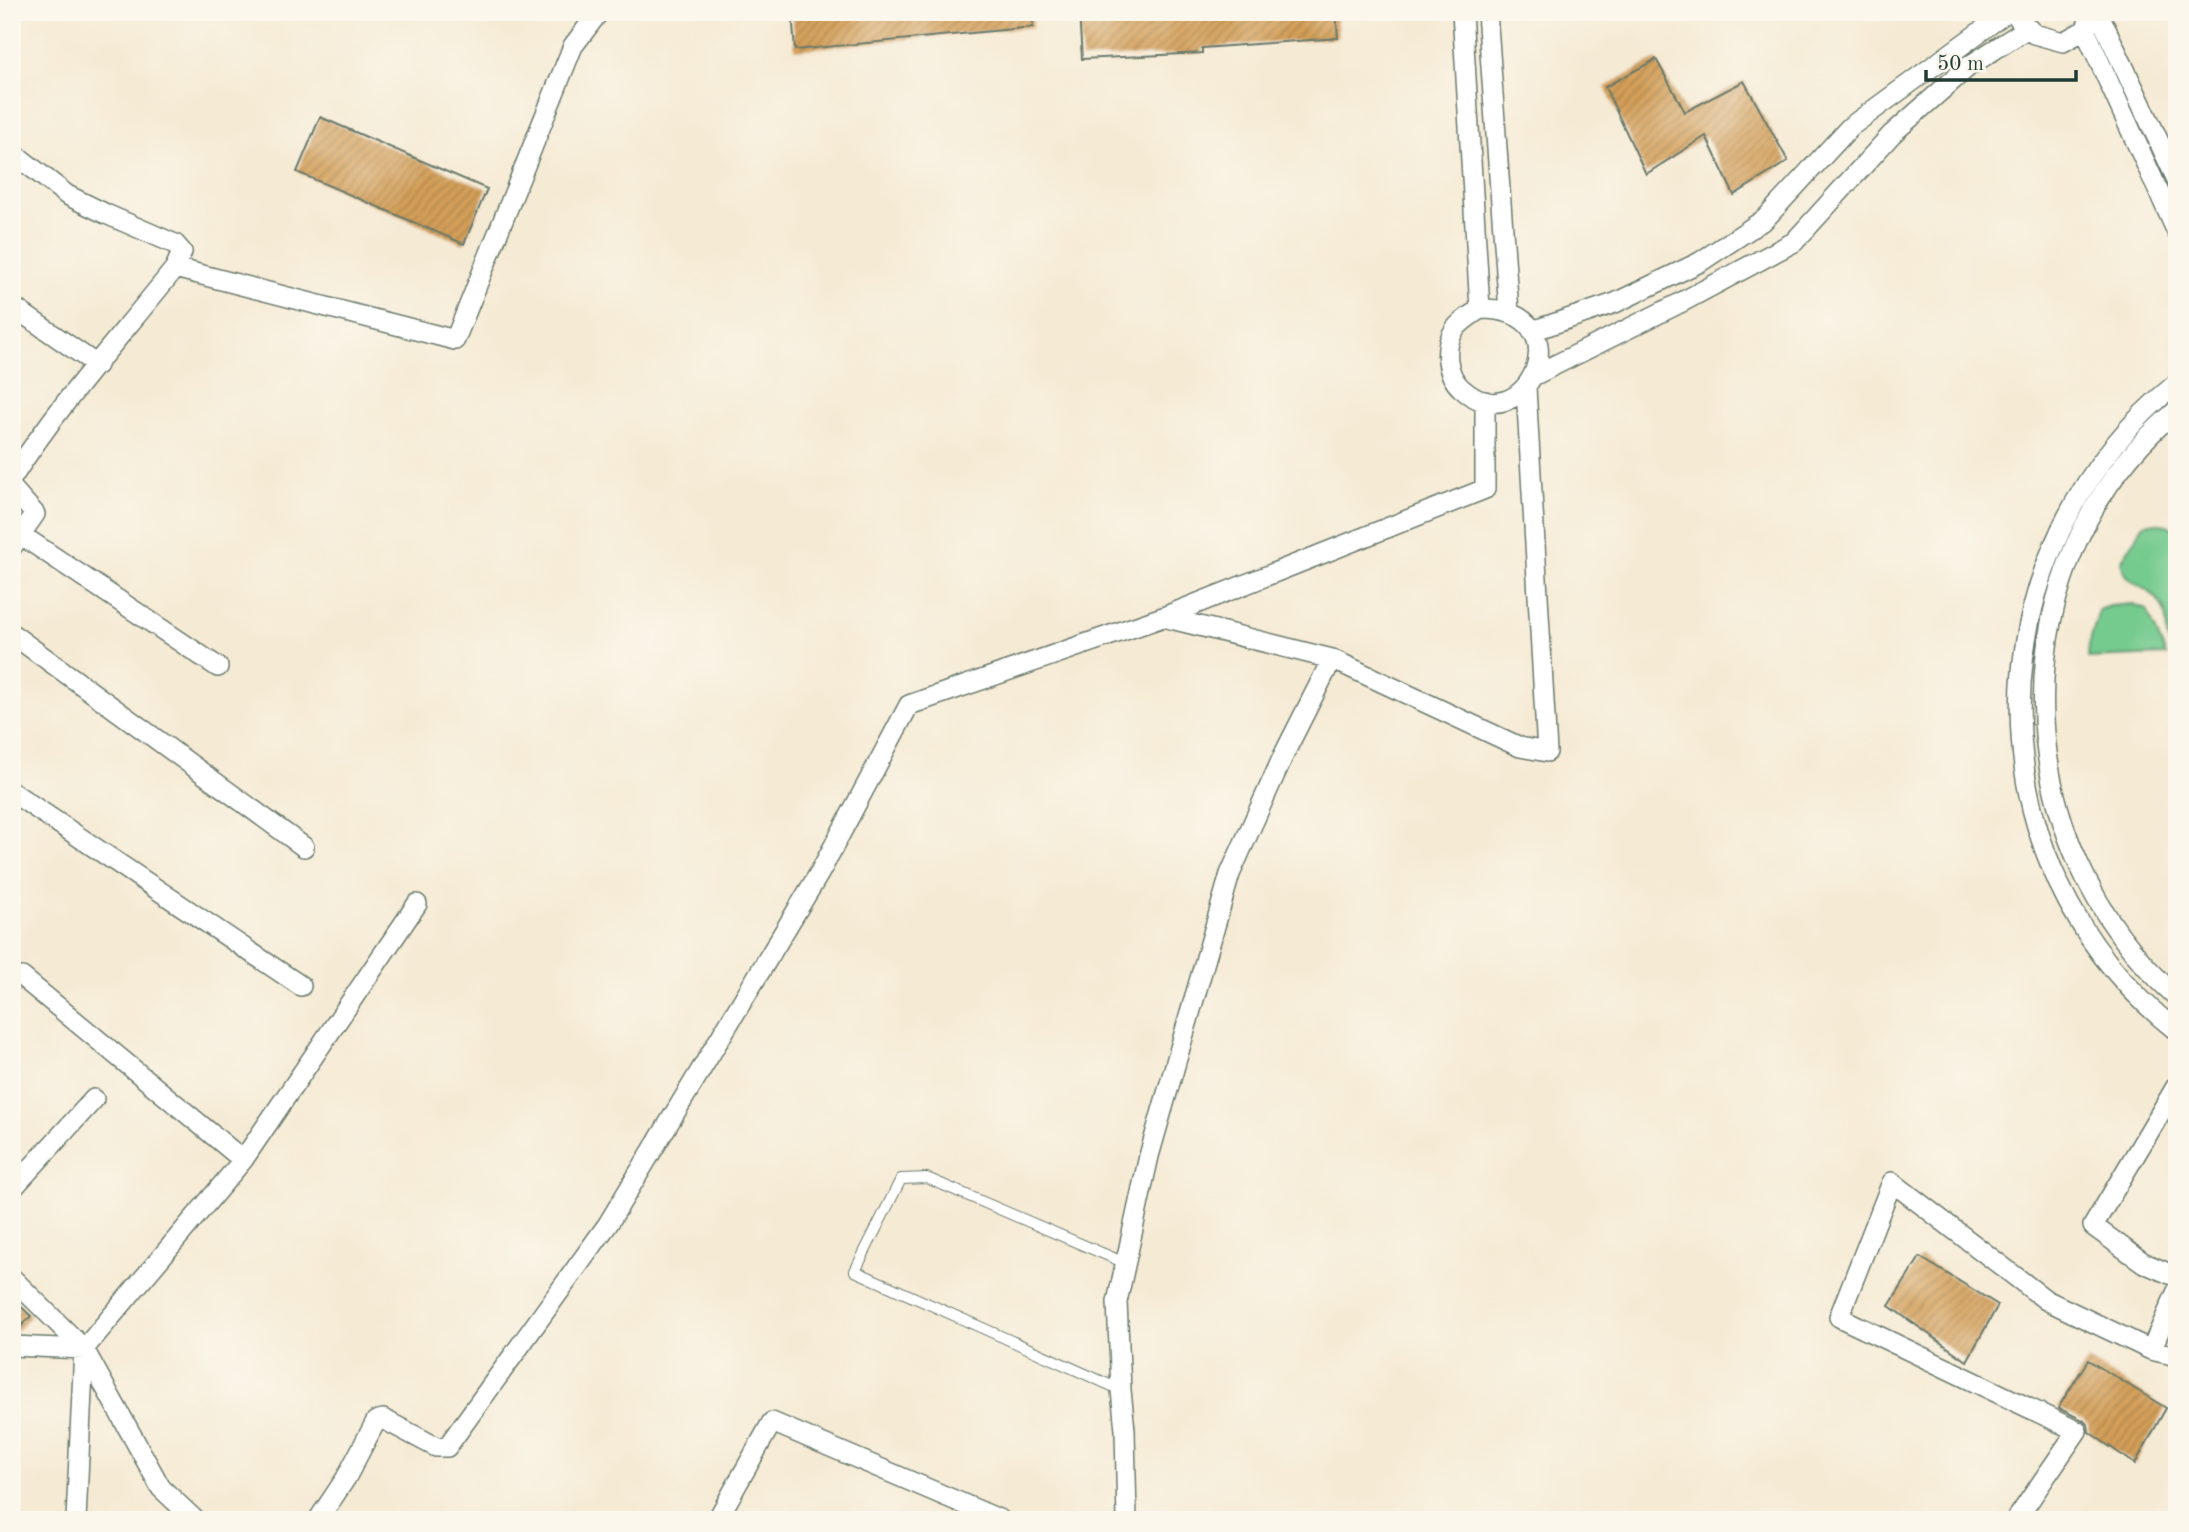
<svg xmlns="http://www.w3.org/2000/svg" width="2189" height="1532" font-family="'Old Standard TT',serif">
	<style>
		.green { fill: #74ca8e; stroke: #4a8461; stroke-width: 2 }
		.building { fill: url(#building-hatch) }
		.lines { fill: none; stroke-linecap: round; stroke-linejoin: round }
		.lane-casing { stroke: #6a7a6c; stroke-width: 12 }
		.street-casing { stroke: #6a7a6c; stroke-width: 22 }
		.lane { stroke: #fff; stroke-width: 10 }
		.street { stroke: #fff; stroke-width: 19 }
	</style>
	<defs>
		<pattern id="building-hatch" width="6" height="6" patternUnits="userSpaceOnUse" patternTransform="scale(1.75)"><rect width="6" height="6" fill="#d49f59"/><path d="M-1 1l2-2M0 6l6-6M5 7l2-2" fill="none" stroke="#ab834a"/></pattern>
	</defs>
	<rect width="100%" height="100%" fill="#fbf7ec"/>
	<filter id="ink" filterUnits="userSpaceOnUse"><feTurbulence type="fractalNoise" baseFrequency=".0143" numOctaves="2"/><feDisplacementMap in="SourceGraphic" scale="14" xChannelSelector="R" yChannelSelector="G"/><feConvolveMatrix kernelMatrix="1 2 1 2 8 2 1 2 1" color-interpolation-filters="sRGB"/></filter>
	<filter id="wash" filterUnits="userSpaceOnUse"><feTurbulence type="fractalNoise" baseFrequency=".00686" numOctaves="4" result="noise"/><feDisplacementMap in="SourceGraphic" scale="28" xChannelSelector="R" yChannelSelector="G"/><feGaussianBlur stdDeviation="1.57" result="paint"/><feColorMatrix in="noise" values="0 0 0 0 0 0 0 0 0 0 0 0 0 0 0 0 0 1.4 0 .05"/><feComposite in="paint" operator="in"/></filter>
	<g filter="url(#wash)">
		<rect width="100%" height="100%" fill="#f5ead4"/>
		<path class="green" d="M2152 523 2167 525 2177 531V656C2174 651 2168 643 2167 637 2166 623 2168 612 2158 600 2144 583 2128 588 2121 562L2144 524Z
			M2133 604 2147 610 2166 655 2088 658 2089 645 2099 610 2110 606Z"/>
		<g id="blocks">
			<path class="building" d="M792 12H1032L1033 27 795 50Z
				M1079 12H1336L1338 38 1202 48V53L1082 59Z
				M1656 59 1685 112 1744 81 1788 161 1734 195 1706 136 1646 174 1605 87Z
				M320 117 487 189 464 244 297 172Z
				M1920 1257 1998 1305 1967 1361 1889 1306Z
				M12 1298 31 1316 14 1334H12Z
				M2088 1360 2166 1408 2135 1464 2089 1432 2088 1425 2083 1420 2058 1408Z"/>
		</g>
	</g>
	<g filter="url(#ink)">
		<use href="#blocks" fill-opacity="0" stroke="#6a7a6c" stroke-width="2"/>
		<g class="lines">
			<defs>
				<path id="lane" d="M1121 1390 855 1271 901 1179 927 1178 1125 1263"/>
				<path id="street" d="M1462 12 1480 309
					M1487 12 1509 312
					M2098 12 2177 180
					M2019 19 2034 34 2063 42 2085 30 2089 21
					M2085 30 2177 232
					M12 152 67 195 106 214 175 244 182 252 175 268C120 337 59 404 12 478
					M175 268 455 340 573 46 599 12
					M12 306 97 365
					M1480 309C1588 308 1525 447 1461 388 1446 374 1443 347 1455 329 1461 321 1471 315 1480 309Z
					M1532 331 1615 303 1700 262 1765 219 1850 127 2007 12
					M1535 375 1680 303 1794 242 1892 134 1969 66 2028 28
					M2177 383C1971 549 1965 865 2177 1031
					M2177 410C1995 562 2003 844 2177 997
					M12 488 35 514 12 547
					M21 535 218 667
					M1163 617 1485 489V401
					M12 634 304 847
					M12 792 301 986
					M22 977 243 1160
					M2177 1085 2093 1226 2144 1263 2177 1277
					M12 1189 94 1099
					M12 1278 84 1349 76 1520
					M12 1346 84 1349 161 1488 195 1520
					M84 1349 243 1160 417 904
					M2151 1350 2177 1291
					M318 1520 346 1478 376 1421 383 1419 436 1447H447L608 1224 820 872 909 705 1163 617 1332 659 1520 747 1547 752 1526 388
					M717 1520 772 1422 1001 1520
					M1127 1520 1125 1430 1121 1390 1117 1302 1149 1156 1230 874 1285 752 1332 659
					M2016 1520 2077 1431 1839 1317 1892 1182 2046 1300 2151 1350 2177 1356"/>
			</defs>
			<use href="#lane" class="lane-casing"/>
			<use href="#street" class="street-casing"/>
			<use href="#lane" class="lane"/>
			<use href="#street" class="street"/>
		</g>
	</g>
	<rect width="2189" height="1532" fill="none" stroke="#fbf7ec" stroke-width="42"/>
	<path d="M1926 70v10h150v-10" fill="none" stroke="#1f3d34" stroke-width="3.5"/>
	<text x="1937" y="70" font-size="21" fill="#1f3d34" stroke="#fbf7ec" stroke-width="5" paint-order="stroke">50 m</text>
</svg>
